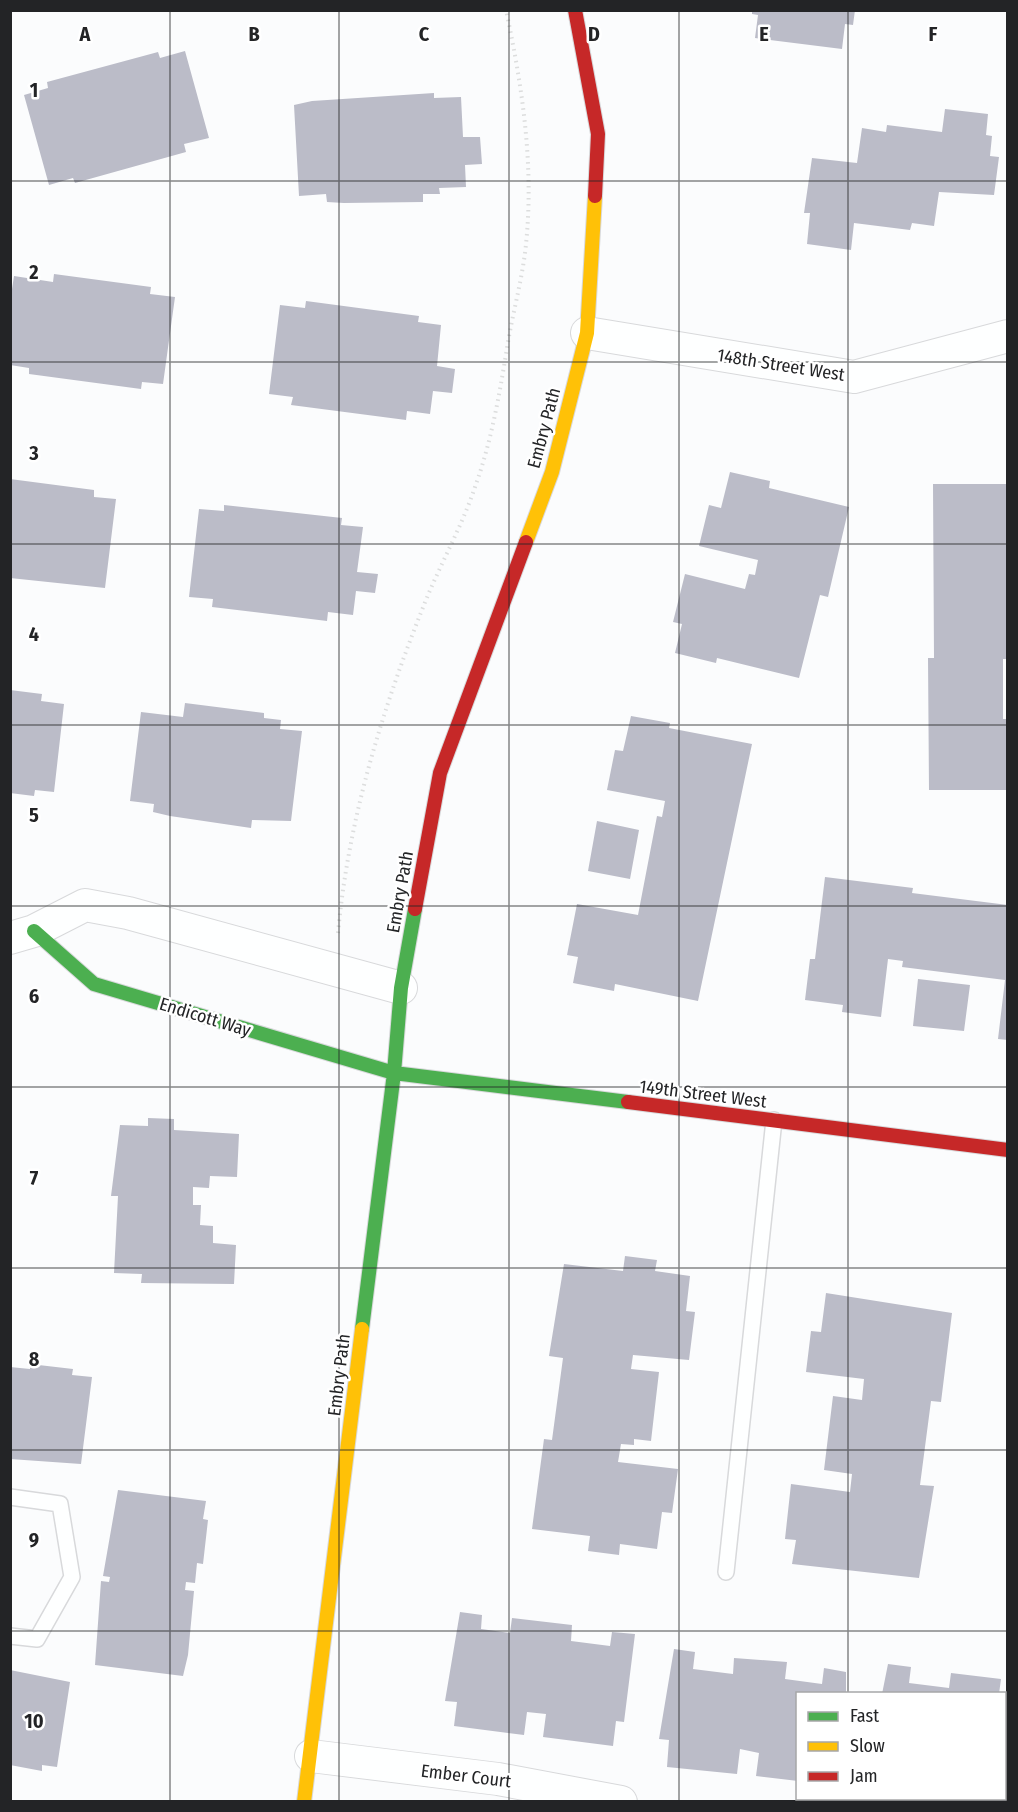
<svg xmlns="http://www.w3.org/2000/svg" width="1018" height="1812" font-family="'Fira Sans Condensed',sans-serif">
	<style>
		.building { fill: #bbbcc8 }
		.lines { fill: none; stroke-linecap: round; stroke-linejoin: round }
		.lane-casing { stroke: #d8d9db; stroke-width: 18 }
		.street-casing { stroke: #d8d9db; stroke-width: 34 }
		.fast-casing { stroke: #d8d9db; stroke-width: 16 }
		.slow-casing { stroke: #d8d9db; stroke-width: 16 }
		.jam-casing { stroke: #d8d9db; stroke-width: 16 }
		.path { stroke: #dcdddd; stroke-width: 4; stroke-dasharray: 1.5 4.5; stroke-linecap: butt }
		.lane { stroke: #feffff; stroke-width: 15 }
		.street { stroke: #feffff; stroke-width: 32 }
		.fast { stroke: #4caf50; stroke-width: 14 }
		.slow { stroke: #ffc107; stroke-width: 14 }
		.jam { stroke: #c62828; stroke-width: 14 }
		.grid { fill: none; stroke: #232426; stroke-width: 1.5; stroke-opacity: 0.55 }
		.labels { text-anchor: middle; stroke-width: 5; stroke-linejoin: round; paint-order: stroke }
		.street-label { font-size: 18px; fill: #232426; stroke: #fff }
		.grid-label { font-size: 20px; text-anchor: middle; font-weight: bold; fill: #232426; stroke: #fff; stroke-width: 5; stroke-linejoin: round; paint-order: stroke }
	</style>
	<rect width="100%" height="100%" fill="#fbfcfd"/>
	<path class="building" d="M752 10H855L853 25 845 24 842 49 755 38 758 15 752 14Z
		M185 51 209 138 184 144 186 152 75 183 73 178 49 185 24 95 48 88 47 82 158 52 160 58Z
		M434 93V98L461 97 463 137H480L482 164 465 165 466 187 439 188 440 194H423V202L344 203 327 202 326 194 299 196 294 105 312 101Z
		M945 109 988 114 986 135 992 136 990 156 999 157 994 195 939 192 934 226 912 223 910 230 854 223 851 250 807 244 810 213H804L812 158 857 163 862 128 886 132 887 125 942 132Z
		M54 274 151 287 150 294 175 297 163 384 142 382 141 389 29 374V368L10 365V302L14 276 53 282Z
		M306 301 419 316 418 322 441 325 437 366 455 369 452 393 433 391 430 414 407 411 406 420 291 405 293 397 269 394 280 305 305 308Z
		M730 472 770 481 769 488 849 507 828 597 820 595 799 678 717 658 716 663 675 653 682 624 673 622 685 574 745 589 749 574 755 575 758 560 699 546 709 505 721 508Z
		M10 479 94 490V497L116 499 105 588 10 578Z
		M933 484H1008V659H1003V719H1008V790H929L928 658H934Z
		M224 505 342 518 341 525 363 527 357 572 378 574 375 593 356 591 353 615 328 612 327 621 212 607 213 599 189 597 199 509 224 511Z
		M10 690 42 694 41 701 64 704 54 792 35 790 34 796 10 793Z
		M185 703 264 713V718L281 720 280 729 302 731 291 821 252 820 251 828 170 816 153 812 154 804 130 801 141 712 183 717Z
		M631 716 670 723 669 728 752 744 698 1001 615 984 614 991 573 983 578 957 567 955 577 904 638 915 657 816 662 817 665 801 607 790 615 750 623 751Z
		M597 821 639 830 630 879 588 871Z
		M825 877 913 888 912 893 1008 905V1040L998 1039 1005 980 902 967 903 961 888 959 881 1017 842 1012 843 1005 805 1000 810 959H815Z
		M918 979 970 985 964 1031 913 1026Z
		M148 1118 174 1119V1130L239 1134 237 1177 210 1176 209 1188 193 1187V1205H201L200 1225 213 1226V1243L236 1245 234 1284 141 1283 142 1274 114 1273 118 1196H111L120 1125 148 1126Z
		M625 1256 657 1260 655 1271 690 1276 686 1311 695 1312 689 1360 633 1355 631 1369 659 1372 651 1441 634 1439V1445L621 1444 618 1462 678 1469 672 1513 662 1512 657 1549 620 1544 619 1555 588 1551 590 1536 532 1529 544 1439 552 1440 563 1358 549 1356 564 1264 623 1271Z
		M826 1293 952 1313 941 1402 931 1401 920 1485 934 1486 919 1578 792 1564 796 1540 785 1539 791 1484 850 1492 852 1474 824 1470 833 1396 862 1400 864 1379 806 1372 811 1331 821 1332Z
		M30 1364 73 1369 72 1375 92 1377 81 1464 10 1459V1367L30 1369Z
		M118 1490 206 1501 203 1519 208 1520 203 1564 197 1563 195 1583 186 1582 185 1590 194 1591 188 1655 183 1676 95 1665 101 1581 109 1582 110 1577 103 1576Z
		M460 1612 482 1615 481 1629 510 1633 512 1618 572 1625 571 1641 610 1646 612 1632 635 1634 624 1722 616 1721 613 1746 543 1737 546 1714 527 1712 524 1735 454 1726 457 1702 445 1701Z
		M674 1649 695 1652 693 1669 733 1674 734 1658 787 1662 785 1679 822 1684 824 1668 846 1672V1694H798V1781L756 1776 759 1753 740 1749 737 1774 667 1767 669 1740 659 1739Z
		M888 1664 911 1667 909 1683 949 1688 951 1673 1001 1679 999 1694H882Z
		M10 1670 70 1682 57 1767 42 1765V1771L10 1765Z
		M1004 1694 1008 1695V1795H1004Z"/>
	<g class="lines">
		<defs>
			<path id="lane" d="M10 1497 60 1504 72 1577 37 1639 10 1636
				M726 1572 774 1120"/>
			<path id="street" d="M587 333 854 377 1008 336
				M10 938 34 931 85 905 128 913 401 988
				M311 1756 498 1779 621 1802"/>
			<path id="fast" d="M34 931 94 984 394 1073 628 1102
				M362 1329 394 1073 401 988 415 909"/>
			<path id="slow" d="M526 542 552 472 587 333 595 196
				M304 1802 362 1329"/>
			<path id="jam" d="M575 10 598 134 595 196
				M415 909 440 773 526 542
				M628 1102 1008 1150"/>
		</defs>
		<use href="#lane" class="lane-casing"/>
		<use href="#street" class="street-casing"/>
		<use href="#fast" class="fast-casing"/>
		<use href="#slow" class="slow-casing"/>
		<use href="#jam" class="jam-casing"/>
		<path class="path" d="M338 933C348 822 381 713 422 610 438 568 461 529 475 487 492 440 500 391 508 342 513 313 521 283 525 253 535 171 523 90 506 10"/>
		<use href="#lane" class="lane"/>
		<use href="#street" class="street"/>
		<use href="#fast" class="fast"/>
		<use href="#slow" class="slow"/>
		<use href="#jam" class="jam"/>
	</g>
	<path class="grid" d="M170 10V1802M339 10V1802M509 10V1802M679 10V1802M848 10V1694M10 181H1008M10 362H1008M10 544H1008M10 725H1008M10 906H1008M10 1087H1008M10 1268H1008M10 1450H1008M10 1631H1008M848 1798V1802"/>
	<g class="labels">
		<g class="street-label">
			<text transform="translate(781 365) rotate(9)" y="6">148th Street West</text>
			<text transform="translate(544 428) rotate(-75)" y="6">Embry Path</text>
			<text transform="translate(400 892) rotate(-80)" y="6">Embry Path</text>
			<text transform="translate(205 1017) rotate(17)" y="6">Endicott Way</text>
			<text transform="translate(703 1094) rotate(7)" y="6">149th Street West</text>
			<text transform="translate(339 1375) rotate(-83)" y="6">Embry Path</text>
			<text transform="translate(466 1776) rotate(7)" y="6">Ember Court</text>
		</g>
	</g>
	<g class="grid-label">
		<text x="85" y="41">A</text>
		<text x="254" y="41">B</text>
		<text x="424" y="41">C</text>
		<text x="594" y="41">D</text>
		<text x="764" y="41">E</text>
		<text x="933" y="41">F</text>
		<text x="34" y="97">1</text>
		<text x="34" y="279">2</text>
		<text x="34" y="460">3</text>
		<text x="34" y="641">4</text>
		<text x="34" y="822">5</text>
		<text x="34" y="1003">6</text>
		<text x="34" y="1185">7</text>
		<text x="34" y="1366">8</text>
		<text x="34" y="1547">9</text>
		<text x="34" y="1728">10</text>
	</g>
	<rect width="1018" height="1812" fill="none" stroke="#232426" stroke-width="24"/>
	<rect x="796" y="1692" width="210" height="108" fill="#ffffff" stroke="#a7a7a8" stroke-width="1.5"/>
	<rect x="808" y="1712" width="30" height="9" fill="#4caf50" stroke="#a7a7a8" stroke-width="1.5"/>
	<text x="850" y="1722" font-size="18" fill="#232426">Fast</text>
	<rect x="808" y="1742" width="30" height="9" fill="#ffc107" stroke="#a7a7a8" stroke-width="1.5"/>
	<text x="850" y="1752" font-size="18" fill="#232426">Slow</text>
	<rect x="808" y="1772" width="30" height="9" fill="#c62828" stroke="#a7a7a8" stroke-width="1.5"/>
	<text x="850" y="1782" font-size="18" fill="#232426">Jam</text>
</svg>
